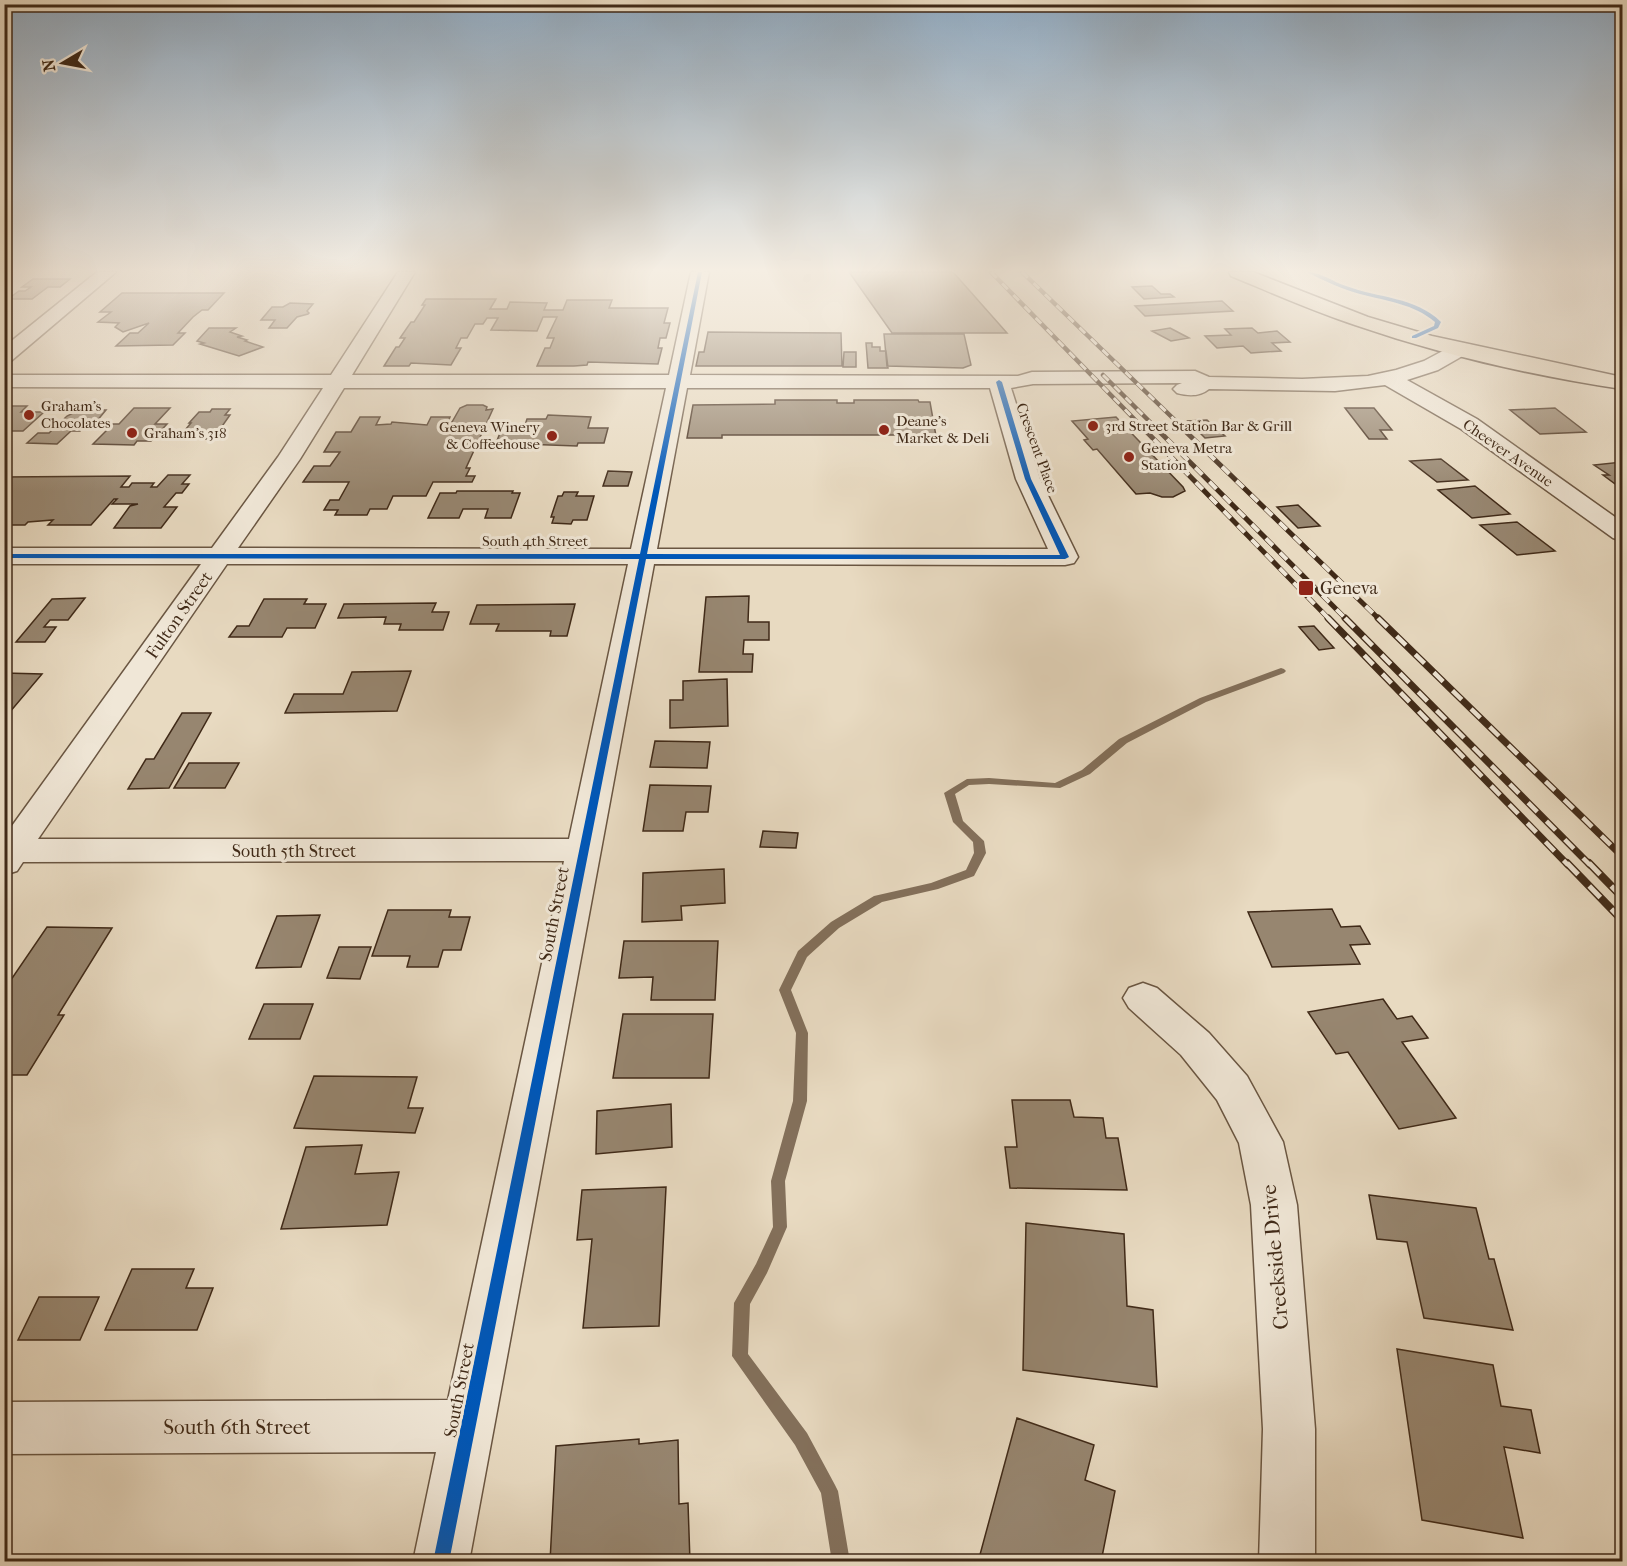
<svg xmlns="http://www.w3.org/2000/svg" width="1627" height="1566" font-family="'IM FELL French Canon',serif">
	<style>
		.lines { fill: none; stroke-linecap: round; stroke-linejoin: round }
		.stream { fill: #83705b; fill-rule: evenodd }
		.building { fill: #978670; stroke: #402a18; stroke-width: 1.5 }
		.street-casing { stroke: #6a5642; stroke-width: 3 }
		.primary-casing { stroke: #402a18; stroke-width: 3 }
		.street { fill: #f0e7d7; fill-rule: evenodd }
		.primary { fill: #e8dac1; fill-rule: evenodd }
		.rail-far3-casing { stroke: #402a18; stroke-width: 4.5 }
		.rail-far2-casing { stroke: #402a18; stroke-width: 5 }
		.rail-far1-casing { stroke: #402a18; stroke-width: 7 }
		.rail-casing { stroke: #402a18; stroke-width: 8 }
		.rail-far3 { stroke: #f0e7d7; stroke-width: 3; stroke-dasharray: 8; stroke-linecap: butt }
		.rail-far2 { stroke: #f0e7d7; stroke-width: 4; stroke-dasharray: 10; stroke-linecap: butt }
		.rail-far1 { stroke: #f0e7d7; stroke-width: 4.5; stroke-dasharray: 13; stroke-linecap: butt }
		.rail { stroke: #f0e7d7; stroke-width: 5; stroke-dasharray: 16; stroke-linecap: butt }
		.cycleway-casing { stroke: #f0e7d7; stroke-width: 4 }
		.cycleway { fill: #0057b8; fill-rule: evenodd }
		.poi-dot { fill: #8f2418; stroke: #f0e7d7; stroke-width: 2 }
		.labels { text-anchor: middle; stroke-width: 6; stroke-linejoin: round; paint-order: stroke }
		.far-poi-label { font-size: 15px; fill: #402a18; stroke: #f0e7d7; text-anchor: start }
		.far-street-label { font-size: 15px; fill: #402a18; stroke: #f0e7d7 }
		.poi-label { font-size: 18px; fill: #402a18; stroke: #f0e7d7; text-anchor: start }
		.street-label { font-size: 18px; fill: #402a18; stroke: #f0e7d7 }
		.near-street-label { font-size: 21px; fill: #402a18; stroke: #f0e7d7 }
	</style>
	<rect width="100%" height="100%" fill="#e8dac1"/>
	<filter id="stains"><feTurbulence type="fractalNoise" baseFrequency=".00333" numOctaves="4"/><feColorMatrix values="0 0 0 0 .2 0 0 0 0 .09 0 0 0 0 .02 0 0 0 .5 -.17"/></filter>
	<radialGradient id="worn" r=".72"><stop offset=".6" stop-color="#630" stop-opacity="0"/><stop offset="1" stop-color="#630" stop-opacity=".3"/></radialGradient>
	<g class="lines">
		<path class="stream" d="M1281 668 1284 669 1286 671 1284 673 1206 702 1127 743 1090 774 1060 788 989 784 969 785 955 794 963 821 984 841 986 853 974 876 938 889 882 902 839 928 807 957 791 990 808 1033 807 1101 785 1181 787 1227 767 1273 750 1304 748 1354 807 1433 835 1485 838 1491 850 1562H832L821 1493 795 1445 732 1356 734 1303 756 1264 773 1227 771 1181 793 1101 796 1033 779 990 798 951 831 922 874 896 931 883 966 870 974 853 973 842 953 822 944 793 967 779 989 778 1055 783 1082 770 1119 739 1200 698Z"/>
	</g>
	<path class="building" d="M849 272H953L1007 333H892Z
		M33 279H70L60 287H48L32 299H8L19 291H25L31 287H22Z
		M1152 286 1161 294H1170L1174 297 1144 299 1132 287Z
		M122 293H224L208 310H202L193 317 178 333H185L173 345 116 346 130 333H138L149 323 123 332 115 327 119 323 98 322 111 312H100Z
		M426 299H496L490 309H507L510 302 547 303 544 310H563L567 300H612L609 308H668L664 323H670L666 338H660L658 348H662L658 364 588 362 587 365 574 366H537L545 348H550L554 338H547L557 317H543L537 331 491 330 498 318H487L483 324H475L467 338H461L456 348H461L451 365 411 363 409 366H384L396 347H399L405 338H400L411 322H414L425 305H422Z
		M1222 301 1233 311 1145 316 1135 306Z
		M290 303 313 304 307 311 309 313 308 314 297 317 287 328H269L275 320H261L272 307H283Z
		M209 328H236L230 332 242 336 237 337 247 340 245 341 263 347 239 356 200 344 204 343 197 341Z
		M1170 328 1189 338 1171 341 1152 331Z
		M1252 328 1258 333 1277 331 1290 342 1272 343 1281 351 1251 353 1243 346 1217 348 1205 336 1231 335 1225 329Z
		M708 332 841 333 842 366H696L699 352H704Z
		M884 334H964L971 365 963 368 887 366Z
		M866 343H872V347H880V351H886L888 368H868Z
		M844 352H856V367H843Z
		M775 400H837V403H854V400H918L919 402H930L936 436 897 438V435H722V438H687L693 405 775 404Z
		M467 405H483L487 407 486 410 493 409 466 468H470L466 476H475L472 482H433L426 496H393L387 509H370L367 515H335L338 510H324L330 500H339L349 482H303L314 466H330L340 452H324L336 432H351L360 417H380L376 425 391 424 392 422 427 425 431 417H450L448 422H452L460 408Z
		M4 406H27L21 412H44L23 431H4Z
		M134 408H170L155 424H167L151 441H137L134 445 93 444 113 424H119Z
		M1345 408H1374L1392 430H1380L1387 439H1369Z
		M1555 408 1586 432 1540 434 1510 410Z
		M212 409H230L225 415H230L213 439H188L195 430H185L191 423H189L199 412H210Z
		M79 410H106L96 422 88 423 80 431H71L57 444 27 443 38 433H49L67 416Z
		M548 415 591 417 588 428H608L604 443H578L577 446 496 443 502 428H524L527 419H546Z
		M1116 417 1183 487 1185 491 1173 497H1162L1150 493 1136 494 1097 449 1093 450 1084 440 1088 439 1072 421Z
		M1207 420 1225 436 1205 438 1188 421Z
		M1441 459 1468 480 1437 482 1410 461Z
		M1622 462V489L1603 475H1609L1594 465Z
		M608 471 632 472 628 486H603Z
		M168 475H190L182 484H189L182 493H176L164 507H177L161 528H114L130 506 138 504H112L117 499H114L91 525H48L53 520 28 522 25 525H4V477L130 476 121 487H129L132 483H154L151 487H157Z
		M1475 486 1510 514 1472 518 1438 490Z
		M457 491H513L512 493H520L511 518H485L488 509H463L459 518H428L440 493H456Z
		M564 492H578L576 496H594L587 520H573L571 524 552 523 554 517H551L558 496H562Z
		M1298 505 1320 526 1298 528 1277 507Z
		M1517 522 1555 551 1517 555 1480 525Z
		M749 596 748 622H769V640H744L743 654H753L752 672H699L706 597Z
		M85 598 68 620H50L44 627H56L45 642H16L52 599Z
		M264 599H307L304 604H326L315 628H287L282 637H229L237 626H249Z
		M436 603 432 612H449L443 630H399L401 624H384L386 617 338 618 344 604Z
		M575 604 567 636H550L551 631H496L499 624H470L477 605Z
		M1314 626 1334 648 1319 650 1299 627Z
		M411 671 397 711 285 713 294 694H343L352 672Z
		M4 673 42 674 4 719Z
		M727 679 728 726 670 728V700H683V681Z
		M182 713H211L169 788 128 789 146 759H154Z
		M655 741 710 742 707 768 650 767Z
		M189 763H239L225 788H174Z
		M650 785 711 786 708 812H686L683 831H643Z
		M763 831 798 833 796 848 760 847Z
		M724 869 725 903 681 906 682 920 642 922 643 873Z
		M1332 909 1341 927 1360 926 1370 944 1350 945 1360 964 1272 967 1248 912Z
		M388 910H451L449 917H470L461 950H443L438 967H407L410 956H372Z
		M320 915 301 967 256 968 277 916Z
		M47 927 112 928 58 1015H64L27 1075H4V1034L7 1030H4V990Z
		M624 941H718L715 1000H651L653 977 619 978Z
		M339 947H371L360 979 327 978Z
		M1383 999 1397 1019 1412 1016 1428 1038 1402 1042 1456 1118 1399 1129 1348 1052 1336 1054 1308 1012Z
		M264 1004H313L300 1039H249Z
		M623 1014H713L709 1078H613Z
		M314 1076 417 1077 408 1108H423L415 1133 294 1128Z
		M1012 1100H1070L1074 1117 1103 1118 1106 1138H1118L1127 1190 1010 1188 1005 1147H1017Z
		M671 1104 672 1147 596 1154 597 1111Z
		M362 1145 355 1174 399 1172 387 1225 281 1229 306 1147Z
		M666 1187 659 1326 583 1328 592 1239 577 1240 582 1190Z
		M1369 1195 1476 1208 1489 1259H1494L1513 1330 1424 1318 1407 1242 1377 1239Z
		M1026 1223 1124 1234 1127 1306 1153 1310 1157 1387 1023 1370Z
		M132 1269H194L186 1288H213L197 1330H105Z
		M39 1297H99L80 1340H18Z
		M1397 1349 1493 1365 1501 1406 1531 1410 1540 1453 1504 1447 1523 1538 1422 1520Z
		M1017 1418 1094 1445 1085 1480 1115 1491 1101 1562H978Z
		M639 1439V1444L678 1440 679 1504 688 1503 690 1562H550L556 1446Z"/>
	<g class="lines">
		<defs>
			<path id="street" d="M97 272H116L11 361 4 363V347Z
				M398 272H415L352 375H669L691 272H709L690 375 1018 376 1032 372 1195 371 1209 377 1302 379 1368 376 1396 370 1424 361 1452 346H1466L1469 350 1466 354 1438 370 1407 380 1477 419 1622 522V541L1613 538 1461 429 1385 385 1335 391 1209 389C1199 397 1188 396 1177 393L1173 389 1177 385 1182 383 1033 384 1011 388 1040 479 1078 557 1074 563 1065 565 654 564 469 1562H413L436 1452 4 1454V1402L448 1400 564 861 23 862 17 871 4 875V837L201 564H4V548H212L278 457 323 388 4 387V375H331ZM344 388H666L631 549 238 548 300 459ZM687 388H990L1016 479 1048 549H657ZM227 564H628L569 839H38Z
				M1143 983 1157 988 1209 1033 1247 1076 1283 1142 1297 1205 1315 1429V1562H1259L1263 1429 1251 1205 1239 1143 1217 1100 1181 1055 1129 1008 1123 998 1129 988Z"/>
			<path id="primary" d="M1229 272H1253L1368 317 1432 336 1622 377V389C1534 376 1439 354 1355 325 1313 311 1272 293 1231 276Z"/>
		</defs>
		<use href="#street" class="street-casing"/>
		<use href="#primary" class="primary-casing"/>
		<use href="#street" class="street"/>
		<use href="#primary" class="primary"/>
		<defs>
			<path id="rail-far3" d="M991 272 1141 426
				M1022 272 1181 426
				M1103 375 1154 426"/>
			<path id="rail-far2" d="M1140 425 1330 620
				M1153 425 1347 620
				M1179 425 1380 620"/>
			<path id="rail-far1" d="M1328 618 1568 865
				M1345 618 1590 865
				M1378 618 1622 856"/>
			<path id="rail" d="M1567 863 1622 920
				M1589 863 1622 897"/>
		</defs>
		<use href="#rail-far3" class="rail-far3-casing"/>
		<use href="#rail-far2" class="rail-far2-casing"/>
		<use href="#rail-far1" class="rail-far1-casing"/>
		<use href="#rail" class="rail-casing"/>
		<use href="#rail-far3" class="rail-far3"/>
		<use href="#rail-far2" class="rail-far2"/>
		<use href="#rail-far1" class="rail-far1"/>
		<use href="#rail" class="rail"/>
		<defs>
			<path id="cycleway" d="M698 272H702L647 554 1060 555 1025 479 996 382 999 380 1002 382 1031 479 1069 557 1065 559H646L449 1562H433L639 559 4 558V554H640Z
				M1307 272C1321 272 1333 282 1346 286 1378 298 1416 297 1441 322L1438 328 1416 338H1412V336L1434 326 1435 322C1414 304 1387 301 1360 294 1342 289 1324 281 1307 272Z"/>
		</defs>
		<use href="#cycleway" class="cycleway-casing"/>
		<use href="#cycleway" class="cycleway"/>
	</g>
	<linearGradient id="sky" x2="0" y2="1"><stop stop-color="#91abc2"/><stop offset="0.55" stop-color="#f5eee3"/><stop offset="1" stop-color="#f5eee3" stop-opacity="0"/></linearGradient>
	<rect width="1627" height="492" fill="url(#sky)"/>
	<g class="poi-dot">
		<circle cx="29" cy="415" r="6"/>
		<circle cx="1093" cy="426" r="6"/>
		<circle cx="884" cy="430" r="6"/>
		<circle cx="132" cy="433" r="6"/>
		<circle cx="552" cy="436" r="6"/>
		<circle cx="1129" cy="457" r="6"/>
		<rect x="1298" y="580" width="16" height="16" rx="3"/>
	</g>
	<g class="labels">
		<g class="far-poi-label">
			<text x="41" y="411">Graham's<tspan x="41" dy="17">Chocolates</tspan></text>
			<text x="896" y="426">Deane's<tspan x="896" dy="17">Market &amp; Deli</tspan></text>
			<text x="1105" y="431">3rd Street Station Bar &amp; Grill</text>
			<text x="540" y="432" text-anchor="end">Geneva Winery<tspan x="540" dy="17">&amp; Coffeehouse</tspan></text>
			<text x="144" y="438">Graham's 318</text>
			<text x="1141" y="453">Geneva Metra<tspan x="1141" dy="17">Station</tspan></text>
		</g>
		<g class="far-street-label">
			<text transform="translate(1037 448) rotate(70)" y="5">Crescent Place</text>
			<text transform="translate(1508 453) rotate(35)" y="5">Cheever Avenue</text>
			<text x="535" y="546">South 4th Street</text>
		</g>
		<g class="poi-label">
			<text x="1320" y="594">Geneva</text>
		</g>
		<g class="street-label">
			<text transform="translate(179 615) rotate(-55)" y="6">Fulton Street</text>
			<text x="294" y="857">South 5th Street</text>
			<text transform="translate(554 914) rotate(-79)" y="6">South Street</text>
			<text transform="translate(459 1390) rotate(-79)" y="6">South Street</text>
		</g>
		<g class="near-street-label">
			<text transform="translate(1275 1257) rotate(-95)" y="7">Creekside Drive</text>
			<text x="237" y="1434">South 6th Street</text>
		</g>
	</g>
	<rect width="1627" height="1566" fill="none" stroke="#e8dac1" stroke-width="24"/>
	<rect x="6" y="6" width="1615" height="1554" fill="none" stroke="#402a18" stroke-width="3"/>
	<rect x="12" y="12" width="1603" height="1542" fill="none" stroke="#402a18" stroke-width="1.5"/>
	<g transform="translate(63 63) rotate(260)" stroke="#f0e7d7" stroke-width="4.5" paint-order="stroke">
	<path d="M0-4.5L10 22L0 15L-10 22Z" fill="#402a18"/>
	<text y="-9" font-size="16" font-weight="bold" text-anchor="middle" fill="#402a18">N</text>
	</g>
	<rect width="100%" height="100%" filter="url(#stains)"/>
	<rect width="100%" height="100%" fill="url(#worn)"/>
</svg>
